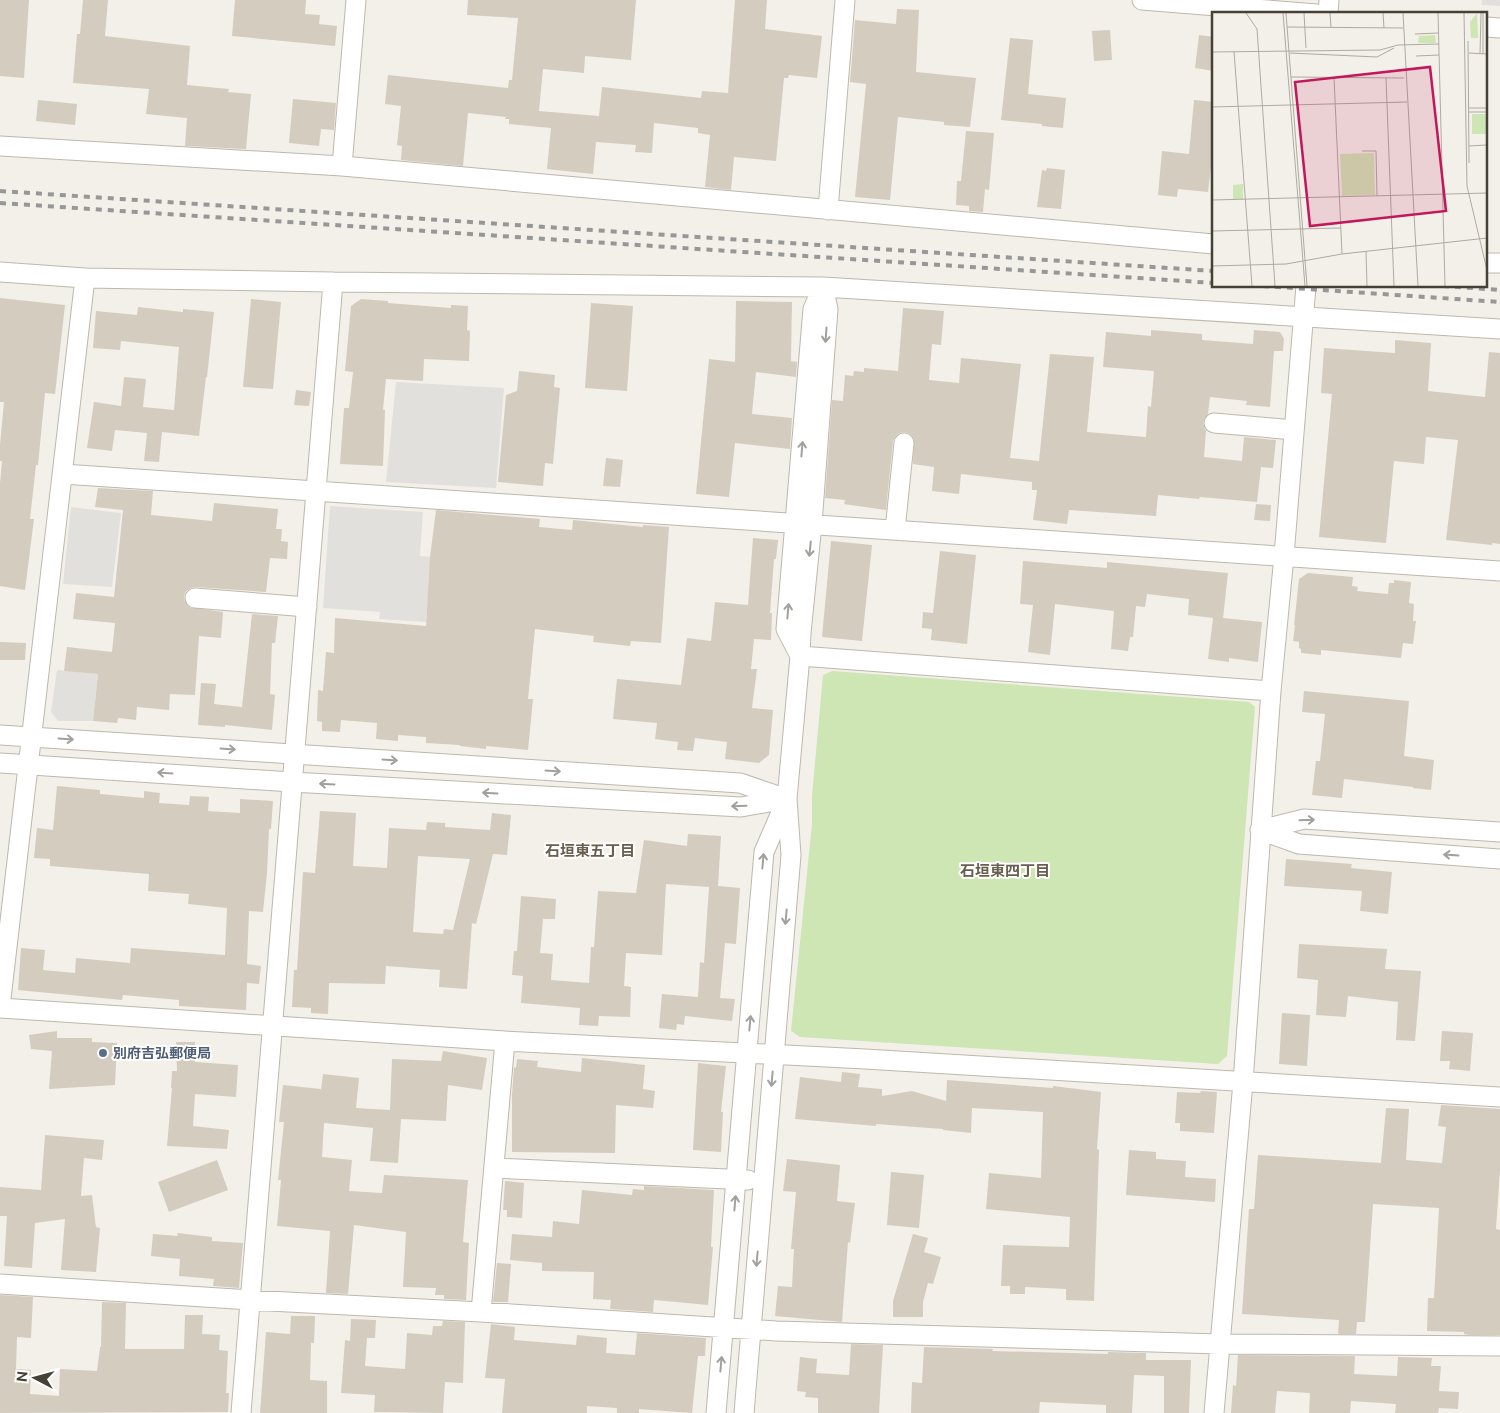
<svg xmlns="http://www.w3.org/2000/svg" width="1500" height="1413" font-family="'Public Sans','Noto Sans JP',sans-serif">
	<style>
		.green { fill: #cee5b4 }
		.parking { fill: #e2e0dd }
		.building { fill: #d4ccbf; fill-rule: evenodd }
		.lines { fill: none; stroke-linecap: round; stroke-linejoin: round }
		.minor-casing { stroke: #beb8ac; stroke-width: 21 }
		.minor { stroke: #fff; stroke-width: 19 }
		.rail { stroke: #979797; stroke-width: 4; stroke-dasharray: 6 6; stroke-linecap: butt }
		.oneway { stroke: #a2a09b }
		.service-dot { fill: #5c6f8a; stroke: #fff; stroke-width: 2 }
		.labels { text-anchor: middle; stroke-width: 4; stroke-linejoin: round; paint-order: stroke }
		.service-label { font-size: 14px; font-weight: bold; fill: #4e5e75; stroke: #fff; text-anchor: start }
		.neighbourhood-label { font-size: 15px; font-weight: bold; fill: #695f4f; stroke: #fff }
		.inset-road { fill: none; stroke: #aeaaa2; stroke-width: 1 }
		.view { fill: #c2185b; fill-opacity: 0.15; stroke: #c2185b; stroke-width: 2.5 }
		.inset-edge { fill: none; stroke: #464137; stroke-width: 2.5 }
	</style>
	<rect width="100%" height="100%" fill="#f3f0e9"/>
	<path class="green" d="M832 671 1249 702 1255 707 1227 1056 1218 1064 800 1037 791 1031 812 824V796L823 675Z"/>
	<path class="parking" d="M1482 0H1500V6L1482 5Z
		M396 382 504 388 496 488 386 482Z
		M330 506 423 512 420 556 431 557 426 622 379 619 380 612 323 608Z
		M71 507 121 513 112 587 63 584Z
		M57 670 98 674 93 721H58L51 712Z"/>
	<path class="building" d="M0 0H29L24 78 0 76Z
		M83 0H108L105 36 190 46 187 85 229 89 228 92 251 94 246 149 185 146 187 118 146 114 149 89 73 83 77 34H80Z
		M235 0H306L305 14 320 15 319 24 337 26 335 46 232 36Z
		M468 0H636L631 60 585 56 584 73 543 69 539 111 599 116 602 87 701 98 702 91 728 93 735 0H767L765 29 822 36 817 78 789 75 788 78H784L776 161 734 157 731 190 705 187 710 135 698 133V128L654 123 652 153 635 152 636 145 596 142 593 174 547 169 551 128 509 124V119H505L506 117 468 113 463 166 401 160 402 146 397 145 401 106 385 104 388 75 508 88 509 80H512L518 18 467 15Z
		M897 9 919 10 916 72 976 78 970 127 944 125V122L898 117 890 200 855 197 866 84 850 82 855 20 896 24Z
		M1110 30 1112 60 1094 61 1092 31Z
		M1199 35 1214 37V71L1195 68Z
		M1010 38 1033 40 1028 94 1066 98 1063 128 1042 126V124L1001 120Z
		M293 99 336 103 334 130 321 129 319 146 289 143Z
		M38 100 77 104 75 125 36 121Z
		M1194 100 1214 102V144L1208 192 1178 189 1177 197 1158 195 1162 151 1189 154Z
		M966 131 994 133 989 190 985 189 983 212 969 211V206L956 205 957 181H961Z
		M1047 168 1065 170 1061 209 1037 207 1042 170 1046 171Z
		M0 298 65 305 55 394 45 393 38 465H36L30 519H34L25 590 0 586V483L2 461H0V445L4 402H0Z
		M251 299 281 302 273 389 243 387Z
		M361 299 388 301V303L451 308V305L468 306 467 330 470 331 469 361 424 359 423 381 386 379 383 410H385L383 466 340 464 344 408H349L353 372 345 371 351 306Z
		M736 301 792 302 791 361 797 362 796 377 756 372 752 414 792 418 790 449 735 443 729 497 696 494 709 359 735 362Z
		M591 303 633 306 627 391 585 388Z
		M138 307 183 312V309L214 312 207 377H206L199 436 162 432 159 462 144 461 147 433 115 430 112 451 87 448 94 402 121 406 124 377 146 379 143 407 174 410 179 347 121 341 120 350 93 348 96 311 137 315Z
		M903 308 944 311 941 345 932 344 929 380 959 383 961 358 1021 364 1010 458 1039 461 1050 354 1094 357 1087 432 1146 437 1148 406 1151 407 1154 371 1103 367 1106 332 1151 336V330L1202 334V340L1253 344 1254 330 1280 332 1284 339 1283 351H1274L1270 407 1246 405 1247 401 1210 397 1208 414 1203 422 1204 427 1206 431 1204 457 1242 461 1244 437 1276 440 1273 468 1261 467 1257 502 1200 497 1199 499 1158 495 1156 516 1069 510 1067 524 1033 520 1037 490H1032V482L961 474 959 494 932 491 934 467 913 464 914 439 910 434 905 432 899 433 895 437 893 441 886 510 844 504 845 500 825 498 832 400 843 401 845 375 853 376 854 371 864 372V368L898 371Z
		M1395 340 1431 343 1428 391 1485 397 1489 352 1500 353V544L1492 543V545L1446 540 1458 440 1426 437 1424 464 1394 461 1386 543 1319 537 1332 394 1321 393 1324 348 1395 353Z
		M519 371 555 375 554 387 560 388 553 464 545 463 543 486 498 482 506 395 517 391Z
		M296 390 311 392 309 406 294 405Z
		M606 458 623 460 620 487 603 486Z
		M98 488 153 491 151 515 212 521 214 503 278 509 276 529H282L281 541 288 542 287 559 270 558 266 592 196 587 191 588 186 591 184 597 185 602 189 607 223 612 221 638 199 636 195 695 170 694 169 710 137 707 136 720 118 718 117 723 93 721 98 674 64 671 67 647 112 652 115 623 73 619 76 593 114 597 123 510 95 507Z
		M1256 504 1271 505 1270 521 1254 520Z
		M436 510 540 519 539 527 572 530 573 520 643 527V525L669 527 661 643 631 641 630 646 593 642 594 636 535 629 528 699H533L528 750 486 746V749L460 746V745L426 743V737L398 735V741L376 739 377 723 341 720 340 732 322 731V722L317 721 318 690 323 691 326 652 334 653 335 618 426 626 430 557Z
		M753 538 778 540 776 559H774L770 613H772L771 640 754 639 751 669H757L752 708 773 710 769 755 759 763 725 759 727 742 695 738 693 751 677 750 678 742 655 739 657 723 613 719 617 679 681 685 687 638 711 641 715 602 748 605Z
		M831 541 872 545 862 641 822 637Z
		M940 551 976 555 967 644 931 640 932 629 922 628 923 612 933 613Z
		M1023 561 1107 568V562L1228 573 1223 618 1262 622 1258 662 1229 658V662L1208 659 1213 618 1188 615 1189 599 1147 594 1145 607 1136 606 1133 637H1130L1128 651 1111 649 1114 611 1055 604 1050 655 1028 652 1033 605 1020 604Z
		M1308 573 1353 577 1352 586 1358 587 1357 591 1388 594 1389 583H1394V580L1411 582 1409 603 1414 604 1413 621H1416L1413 644 1403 643 1401 658 1321 650V655L1301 653V649L1299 648V642L1293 641 1295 625H1294L1299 579Z
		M252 614 278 616 275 643H272L270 694 275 695 272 730 225 725V727L198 725 201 683 216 684 214 704 242 707Z
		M0 642 26 643 25 660H0Z
		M1304 691 1409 701 1404 756 1434 760 1431 790 1413 788V787L1344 779 1342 798 1312 795 1316 761H1320L1325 714 1302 712Z
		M57 786 100 790V794L144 798V791L160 793 159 803 189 805 190 796 209 797 208 811 240 813V799L273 801 271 829H269L267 873 263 912 249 911 247 964 261 966 259 984 247 983 246 1010 179 1006V1000L123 995 122 1000 18 990 21 948 45 950 43 970 75 973 76 958 130 963 131 948 225 955 227 908 188 904 189 894 148 891 149 874 50 866V859L34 858 37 828 53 830Z
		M320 811 356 813 353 866 387 868 389 828 426 830 427 822 445 823V827L490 830 492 813 511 815 507 855 493 854 476 924 472 923 467 989 439 987 440 970 386 966 385 984 329 983 328 1014 311 1013V1008L292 1007 294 970H297L303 872 315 873ZM418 856 470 859 453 930 444 929 443 934 413 932Z
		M688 834 721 836 718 886 740 888 736 944 725 943 720 998 735 999 732 1021 685 1016 684 1025 677 1024 676 1030 659 1028 662 994 698 997 700 962 704 963 709 887 666 884 662 955 626 953 624 986 631 987 630 1017 599 1016 598 1026 579 1025 580 1008 521 1003 523 976 512 975 514 951H517L521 896 556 899 555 919H543L540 953 553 954 551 980 589 983 591 947H594L598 891 636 893 644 840 687 846Z
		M1286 859 1352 864 1351 868 1392 872 1388 914 1360 911 1362 891 1284 886Z
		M1299 944 1387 949 1385 969 1421 971 1415 1041 1396 1040 1398 1002 1348 996 1346 1017 1316 1015 1318 980 1297 978Z
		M1282 1013 1310 1015 1307 1066 1279 1064Z
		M57 1031V1038H92V1042L117 1043 115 1085 49 1089 52 1051 31 1049 29 1035Z
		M1442 1031 1473 1033 1470 1071 1449 1069 1450 1061H1440Z
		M176 1042H195V1062L238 1065 236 1097 195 1094 193 1126 229 1130 227 1149 167 1146 172 1088H171L172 1071H177Z
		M443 1051 487 1058 482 1090 448 1085 446 1121 401 1119 398 1163 370 1161 373 1128 324 1123 322 1157 352 1160 349 1191 382 1193 384 1175 468 1180 463 1242 469 1243 466 1300 444 1299V1295H435L436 1288 403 1287 406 1232 354 1225 348 1294 326 1293 330 1231 277 1226 281 1180H278L284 1122H279L283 1085 321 1089 323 1074 359 1078 356 1108 390 1110 392 1059 441 1061Z
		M582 1058 645 1065 643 1089 655 1091 653 1108 616 1105 615 1153 512 1152V1095L514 1067 516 1068 517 1059 538 1061 537 1067 581 1072Z
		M698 1063 726 1066 721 1112H723L721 1152 693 1150Z
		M842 1072 860 1074 858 1087 882 1089V1096L912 1091 946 1101 947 1080 1053 1088V1086L1101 1092 1097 1149 1099 1150 1094 1301 1066 1300V1289L1025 1287V1294H1010V1286H1001L1003 1245 1069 1247 1070 1217 986 1209 989 1173 1041 1178 1043 1112 972 1108 971 1133 943 1130V1129L876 1124V1126L795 1119 800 1077 841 1082Z
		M1201 1091 1217 1092 1214 1133 1180 1131V1123H1175L1177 1092 1200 1093Z
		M1441 1105 1500 1109V1170L1496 1229 1500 1230V1335H1469L1464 1334V1332L1427 1331 1428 1298H1434L1439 1208 1373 1204 1365 1322H1357L1356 1334H1338L1339 1320 1242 1314 1249 1209H1254L1258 1155 1381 1163 1386 1108 1409 1109 1406 1160 1442 1163 1446 1127 1438 1126Z
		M45 1135 104 1140 102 1160 84 1158 81 1196 92 1195 96 1227 100 1228 96 1272 61 1270 65 1219 35 1223 32 1268 4 1266 7 1216H0V1187L41 1190Z
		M1129 1150 1156 1152V1159L1186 1161 1185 1177 1216 1179 1215 1202 1126 1195Z
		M787 1159 840 1165 837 1201 855 1203 850 1243 848 1242 842 1322 775 1316 778 1286 792 1287 794 1249H791L796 1192 783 1191Z
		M217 1160 228 1190 169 1212 158 1182Z
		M891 1172 924 1175 919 1228 887 1225Z
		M505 1181 524 1183 522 1218 507 1217V1210H503Z
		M644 1186 714 1190 711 1247H713L708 1305 654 1300 653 1312 610 1309 611 1300 593 1299 594 1272 542 1271V1263L510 1260 512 1234 552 1237 553 1221 579 1224 582 1190 632 1195 633 1189 644 1190Z
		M177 1233 212 1237V1241L243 1243 239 1288 213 1286 214 1279 179 1276 180 1259 151 1256 153 1234 178 1236Z
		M913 1234 928 1238 924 1252 941 1257 933 1284 928 1283 923 1302V1317H893V1301Z
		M497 1263 511 1264 508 1302H493Z
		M0 1295 33 1297 31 1338 17 1337 16 1369 31 1370 30 1394 59 1396 60 1369 97 1371 100 1347H101L102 1302 126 1303 125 1349H184L185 1315H203L202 1334 220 1335 219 1350 228 1351 226 1393H229L228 1412 0 1413Z
		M291 1316H315L314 1343H311L310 1380 327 1381V1413H260L266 1332 290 1334Z
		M351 1319 376 1320 375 1338H367L365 1366 405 1369 407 1333 432 1335 433 1326H442L443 1321 465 1322 463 1383 445 1382 443 1413 374 1412 375 1395 341 1393 345 1340 350 1341Z
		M491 1324 515 1327 514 1340 576 1345 577 1335 607 1338 606 1353 635 1355 637 1333 706 1338 705 1356H698L692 1413 639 1409V1413H617V1408L587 1406V1413H502L505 1379 485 1378Z
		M851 1344 883 1345 879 1413H818V1398L805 1397 806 1392 797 1391 800 1357 817 1359 816 1373 849 1375Z
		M924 1347 993 1349 992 1351 1108 1354V1352L1146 1353V1360H1191L1189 1413H1164V1376L1134 1375 1132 1413H1106V1405L1040 1402 1039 1413H911L912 1382 922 1383Z
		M1238 1355 1355 1356 1354 1374 1397 1376 1398 1357 1432 1358 1431 1366H1441L1439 1391 1459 1392 1458 1409 1439 1408 1438 1413H1395L1396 1404 1351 1401 1350 1413H1309L1310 1393 1277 1391 1275 1413H1231L1233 1385 1236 1386Z"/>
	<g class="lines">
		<defs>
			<path id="minor" d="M1142 0 1317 14
				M1328 14 1329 0
				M1486 27 1500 28
				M0 146 342 166 1214 244
				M342 166 356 0
				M828 210 845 0
				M1486 263H1500
				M0 272 85 278 333 282 823 287 1500 329
				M1214 423 1294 430
				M63 474 1500 571
				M895 530 904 443
				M195 598 307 607
				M799 654 786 629 813 309 823 287
				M800 656 1271 691
				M0 735 740 783 787 799
				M0 763 292 782 741 807 786 799
				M1260 830 1299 844 1500 859
				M1260 830 1304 819 1500 832
				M0 1007 85 278
				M0 1008 505 1041 865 1059 1500 1097
				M495 1168 748 1180
				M0 1284 251 1300 481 1312 776 1331 1220 1344 1500 1346
				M481 1312 505 1041
				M241 1413 333 282
				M716 1413 764 852 786 801
				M744 1413 791 855 787 799 800 656 801 633 812 524 828 309 823 287
				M1214 1413 1243 1082 1271 691 1284 556 1306 286"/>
		</defs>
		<use href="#minor" class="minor-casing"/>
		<use href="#minor" class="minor"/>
		<path class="rail" d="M0 191 1214 271
			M0 203 1214 283
			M1263 286 1500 302
			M1443 286 1500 290"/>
	</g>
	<defs><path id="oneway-shaft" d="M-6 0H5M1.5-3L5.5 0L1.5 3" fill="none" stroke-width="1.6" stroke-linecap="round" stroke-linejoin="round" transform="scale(1.25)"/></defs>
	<g class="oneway">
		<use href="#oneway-shaft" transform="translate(826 335) rotate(94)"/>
		<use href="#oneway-shaft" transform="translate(802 449) rotate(-85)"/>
		<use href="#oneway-shaft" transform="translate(810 549) rotate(96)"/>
		<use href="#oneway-shaft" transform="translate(788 611) rotate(-85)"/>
		<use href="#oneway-shaft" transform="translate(66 739) rotate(4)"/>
		<use href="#oneway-shaft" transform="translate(228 749) rotate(4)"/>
		<use href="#oneway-shaft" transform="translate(390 760) rotate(4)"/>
		<use href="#oneway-shaft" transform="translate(553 771) rotate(4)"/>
		<use href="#oneway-shaft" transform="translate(165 773) rotate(-176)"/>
		<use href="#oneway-shaft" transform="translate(327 784) rotate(-177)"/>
		<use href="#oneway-shaft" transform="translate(490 793) rotate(-177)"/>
		<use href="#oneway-shaft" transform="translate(739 806) rotate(178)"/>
		<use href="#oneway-shaft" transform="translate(1307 820) rotate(-2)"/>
		<use href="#oneway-shaft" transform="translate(1451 855) rotate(-176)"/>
		<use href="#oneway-shaft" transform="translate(763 861) rotate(-85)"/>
		<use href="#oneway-shaft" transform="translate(786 917) rotate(95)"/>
		<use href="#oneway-shaft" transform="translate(750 1023) rotate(-85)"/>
		<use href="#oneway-shaft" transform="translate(772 1079) rotate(95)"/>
		<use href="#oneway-shaft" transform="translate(735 1203) rotate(-85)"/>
		<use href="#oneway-shaft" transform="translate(757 1259) rotate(95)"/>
		<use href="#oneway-shaft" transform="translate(721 1364) rotate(-85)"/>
	</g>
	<circle class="service-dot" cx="103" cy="1053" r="5"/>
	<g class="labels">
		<g class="service-label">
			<text x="113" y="1058">別府吉弘郵便局</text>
		</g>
		<g class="neighbourhood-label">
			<text x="590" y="856">石垣東五丁目</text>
			<text x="1005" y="876">石垣東四丁目</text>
		</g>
	</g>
	<g transform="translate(1212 12)">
		<rect width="275" height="275" fill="#f3f0e9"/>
		<path d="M265 1 266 26H259L258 10ZM223 23 224 31H206L207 24ZM260 102H275V122H260ZM162 141 163 183 130 184 128 142ZM31 172V187H21V173Z" fill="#cee5b4"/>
		<path class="inset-road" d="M34 1 45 17 63 274M71 1 93 274M74 1 95 274M92 1 94 36M118 1 119 16M171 1 172 16M191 1 206 274M226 1 233 274M252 1 255 174 275 258M75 15 191 16M203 22 226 21M256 29 257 151M0 40 168 38 186 33 227 32M22 40 40 274M78 41 165 45 182 36M257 41 275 42M268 42 269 1M271 42V1M204 44 227 43M79 65 192 66M122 66 130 242M174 66 182 274M0 95 195 90M257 96H275M257 100H275M257 134 275 133M150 139H164L165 184M0 188 275 181M0 219 129 216M154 239 155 274M0 254 74 252 130 242 275 226"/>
		<path class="view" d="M218 55 234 199 98 214 83 70Z"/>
		<rect width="275" height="275" class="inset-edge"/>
	</g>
	<g transform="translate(35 1378) rotate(276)" stroke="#ffffff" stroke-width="4" paint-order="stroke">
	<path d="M0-4L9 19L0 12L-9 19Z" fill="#464137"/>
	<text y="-8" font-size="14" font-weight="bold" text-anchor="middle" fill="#464137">N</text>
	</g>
</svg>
